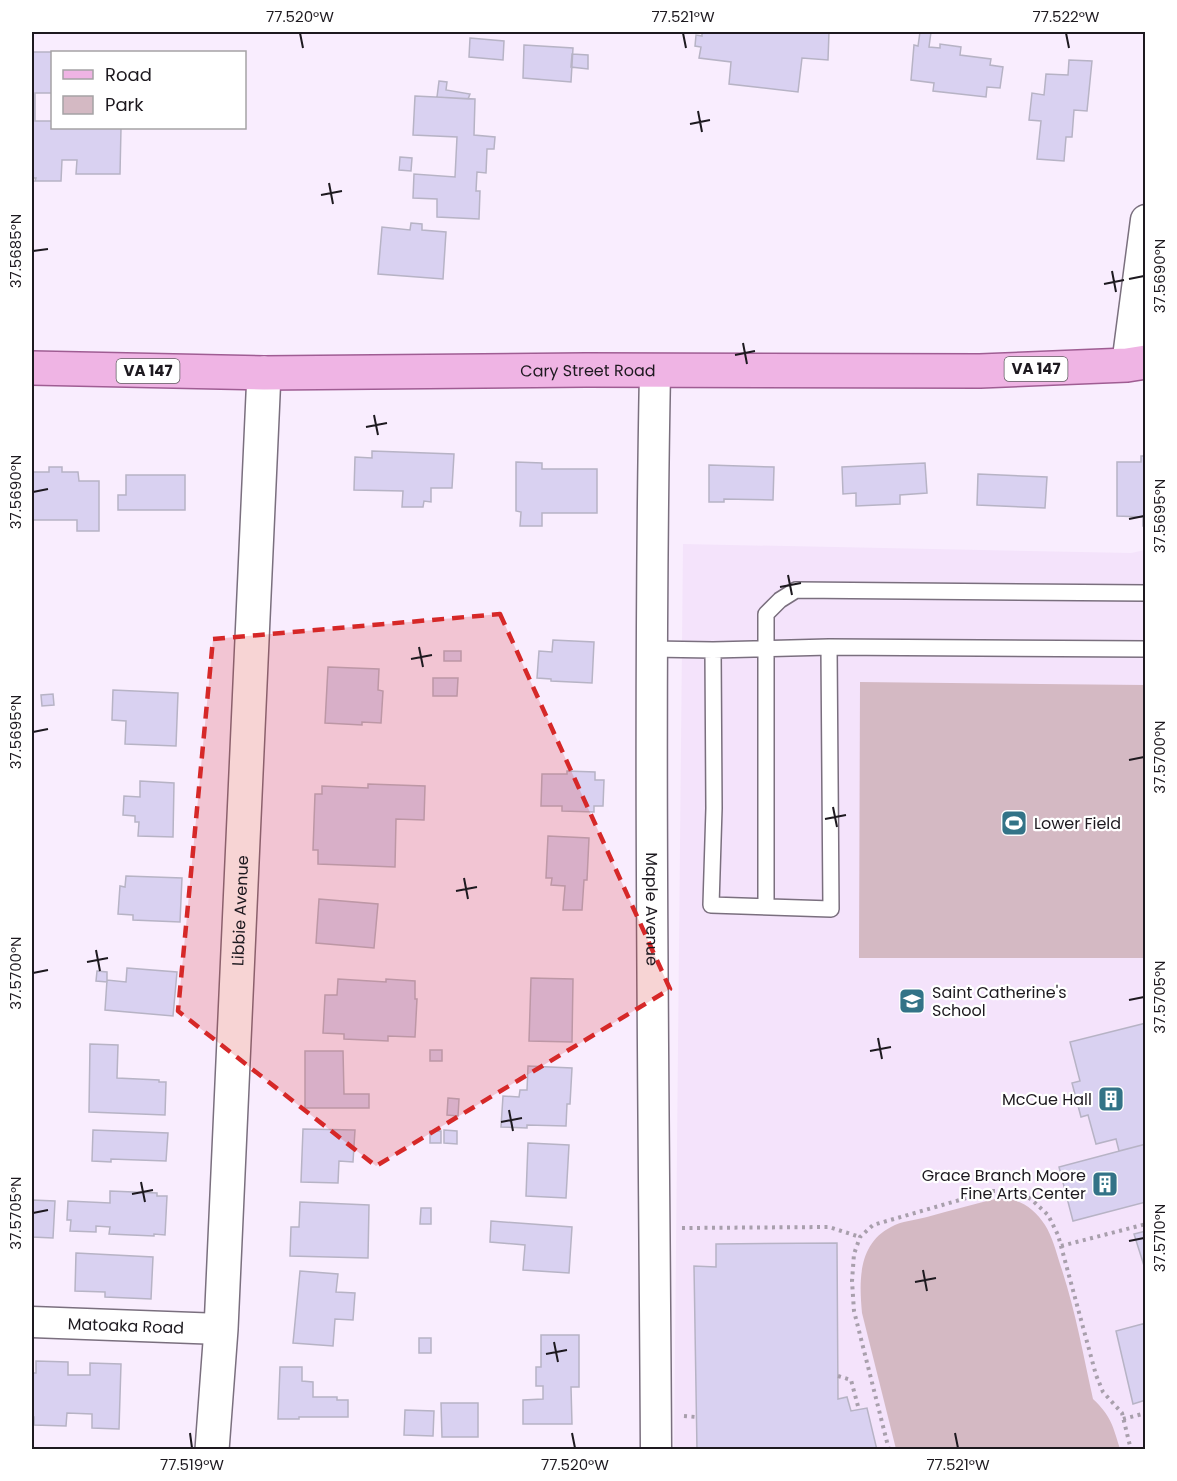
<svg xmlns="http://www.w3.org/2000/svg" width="1177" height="1481" font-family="Poppins,sans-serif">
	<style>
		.built { fill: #f4e3fb }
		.green { fill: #d4b9c3 }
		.building { fill: #d9d1f1; stroke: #b7b3c5; stroke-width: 1.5 }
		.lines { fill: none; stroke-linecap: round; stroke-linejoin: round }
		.service-casing { stroke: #7a6f7e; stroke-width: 18 }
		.minor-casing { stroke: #7a6f7e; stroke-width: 33 }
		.secondary-casing { stroke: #7a6f7e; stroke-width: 36 }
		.primary-casing { stroke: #9f5d93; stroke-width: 36 }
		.path { stroke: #a89fac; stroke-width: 4; stroke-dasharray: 3 4.5; stroke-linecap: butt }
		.service { stroke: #fff; stroke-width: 15 }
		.minor { stroke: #fff; stroke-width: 30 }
		.secondary { stroke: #fff; stroke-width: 33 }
		.primary { stroke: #efb4e4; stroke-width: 33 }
		.marked { fill: #d62828; fill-opacity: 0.2; stroke: #d62828; stroke-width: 4.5; stroke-dasharray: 12 8; stroke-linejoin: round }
		.ticks { fill: none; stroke: #1d191f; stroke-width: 2 }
		.labels { text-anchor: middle; stroke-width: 4.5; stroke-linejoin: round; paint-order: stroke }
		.shield { fill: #fff; stroke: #615e62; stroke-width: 1.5 }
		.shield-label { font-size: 15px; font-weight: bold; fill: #1d191f }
		.street-label { font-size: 16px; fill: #1d191f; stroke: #fff }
		.poi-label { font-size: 16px; fill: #1d191f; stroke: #fff; text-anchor: start }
		.neatline { fill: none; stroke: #1d191f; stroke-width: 2 }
		.ticks-label { font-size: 15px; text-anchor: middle; fill: #1d191f }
	</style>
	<rect width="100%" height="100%" fill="#f9edfe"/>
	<path class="built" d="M683 544 1131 553 1145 550V1449L674 1450Z"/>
	<path class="green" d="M860 682 1145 685V958H859Z
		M999 1198C1019 1198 1034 1208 1045 1225 1052 1236 1056 1251 1060 1264 1075 1308 1083 1354 1093 1399 1111 1416 1113 1426 1120 1449H896L862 1313C859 1281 858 1244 891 1227 901 1221 916 1220 927 1217 951 1210 975 1204 999 1198Z"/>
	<path class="building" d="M702 32H829L828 60 802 58 798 92 729 84 731 62 699 58 701 47 695 46 696 35 702 36Z
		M920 32H931L929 47 940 48V44L961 47 960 55 991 59 990 65 1003 67 1000 88 987 87 986 97 933 91 934 83 911 80 914 45 918 46Z
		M470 38 504 41 503 60 469 57Z
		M524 45 573 48 571 82 523 78Z
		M32 52H55H52V93H35V121H52V128H121L120 174H76L77 160H62L61 181H35L36 178H32Z
		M572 54 588 55V69L571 67Z
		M1069 60 1092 61 1087 111 1074 110 1072 137H1066L1064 161 1037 159 1041 121 1029 120 1032 93 1044 95 1046 74 1068 75Z
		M439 81 447 82 446 90 470 94 468 99 437 97Z
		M415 96 475 99 474 135 495 137 494 149H487L486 173 477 172 476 191H480L479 219 437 217V199L413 198 414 174 455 177 457 137 413 135Z
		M400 157 412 158 411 171 399 170Z
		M411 223 422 224V230L446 232 443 279 378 274 382 227 410 230Z
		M372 451 454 454 452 488H431V502L424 501 423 507H402L403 491 354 490 355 457 372 458Z
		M1141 456H1146V526H1143V517L1117 516V462H1141Z
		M516 462 542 463V469H597V513H542V526H520L521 512 516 511Z
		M925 463 927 493 900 495V504L856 506V493L843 494 842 467Z
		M709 465 774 467 773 500 724 499V502H709Z
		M49 467H62V472H78L79 481H99V531H77V520H32V472H49Z
		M978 474 1047 477 1045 508 977 505Z
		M126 475H185V510H118V495H126Z
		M553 640 594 642 592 683 551 681V679L537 678 539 651 552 652Z
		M444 651H461V661H444Z
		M328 667 379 669 378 690 383 691 381 723 362 722V725L325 723Z
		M433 678H458L457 696H433Z
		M113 690 178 693 176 746 125 744 126 721 112 720Z
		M53 694 54 705 42 706 41 695Z
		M567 771 595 772V780H604L603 806H594V812L562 811V806H541L542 774H567Z
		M140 781 174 783 173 837 138 836 139 822H135V816L123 815 124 796 140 797Z
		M368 784 425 786 424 820 396 819 395 867 318 864V850H313L315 794H322V786L368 788Z
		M548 836 589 838 587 880H584L582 910H563L565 886 551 885 552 878H546Z
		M126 876 182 878 180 922 133 920V915L118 914 120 886 125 887Z
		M319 899 378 904 374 948 316 943Z
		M127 968 177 972 173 1016 105 1010 107 980 126 982Z
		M97 971 107 972V982L96 981Z
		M531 978 573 979 572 1042 529 1041Z
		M338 979 386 982V979L415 981V999H417L415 1037 388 1036V1041L344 1039V1034L323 1033 325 995H337Z
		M1146 1023V1144L1119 1151 1116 1139 1096 1144 1088 1115 1081 1117 1072 1083 1080 1081 1070 1042Z
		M90 1044 118 1045 117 1078 159 1080V1082H166L165 1115 89 1112Z
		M430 1050H442V1061H430Z
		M305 1051H343L344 1094H369V1108H305Z
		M528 1066 572 1068 570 1104H567L566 1126 527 1125V1128L501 1127 503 1096 519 1097 520 1090H527Z
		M448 1098 459 1099 458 1116 447 1115Z
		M303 1129 355 1130 353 1162 339 1161 338 1183 301 1182Z
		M93 1130 168 1133 166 1161 111 1159V1162L92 1161Z
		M444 1130 457 1131V1144L444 1143Z
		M430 1131H441V1143H430Z
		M528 1143 569 1145 566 1198 526 1196Z
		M1146 1144V1202L1073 1221 1059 1167Z
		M110 1191 157 1193V1196H167L165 1235 154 1234V1236L109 1234 110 1227 96 1226V1232L70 1231 71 1220H67L68 1201 110 1203Z
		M32 1200 55 1201 53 1238 32 1237Z
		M300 1202 369 1205 368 1258 290 1256 291 1227H299Z
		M421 1208H431V1224H420Z
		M491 1221 572 1227 569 1273 523 1270 525 1245 490 1242Z
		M1146 1231V1272L1134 1234Z
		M837 1243 838 1399 847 1397 851 1411 867 1408 877 1450H697L694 1266 716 1267V1244Z
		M76 1253 153 1257 151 1299 105 1297V1292L75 1291Z
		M300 1271 338 1274 336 1292 355 1293 353 1320 335 1319 333 1346 293 1343Z
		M1146 1323V1400L1133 1404 1116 1331Z
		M541 1335H579V1387H571L572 1424H523V1400L543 1399V1386H536V1367H541Z
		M419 1338H431V1353H419Z
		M36 1361 68 1362V1375H90V1363L121 1364 119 1429 92 1428V1414L67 1413 66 1426 34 1425V1417H32V1373H36Z
		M280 1367H302V1381L313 1382V1397H337V1400H348V1417H299V1419H278Z
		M441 1403H478V1437H442Z
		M405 1410 434 1411 433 1436 404 1435Z"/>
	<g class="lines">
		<defs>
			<path id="service" d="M652 649 713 650 829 647 1146 649
				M713 650 714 808 711 905 831 909 829 647
				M766 906V614L780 600 796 590 1146 593"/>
			<g id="minor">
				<path d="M1127 365 1146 220"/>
				<path id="s1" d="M655 371C648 730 654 1090 656 1450"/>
				<path id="s2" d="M32 1322 221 1329"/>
			</g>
			<g id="secondary">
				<path id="s3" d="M212 1450 221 1329 264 373"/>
			</g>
			<g id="primary">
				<path id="s4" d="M32 368 264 373 586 370 980 371 1127 365 1146 362"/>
			</g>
		</defs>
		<use href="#service" class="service-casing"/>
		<use href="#minor" class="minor-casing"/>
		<use href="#secondary" class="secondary-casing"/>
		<use href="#primary" class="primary-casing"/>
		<path class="path" d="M682 1228 829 1227 860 1237
			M1061 1246 1146 1224
			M838 1376 851 1380 859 1410
			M684 1416 696 1417
			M1123 1419 1146 1413
			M889 1450 854 1311 852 1281 854 1254 860 1237 873 1225 991 1191H1014L1031 1199 1048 1215 1058 1235 1096 1375 1103 1392 1122 1413 1131 1450"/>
		<use href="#service" class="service"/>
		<use href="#minor" class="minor"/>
		<use href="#secondary" class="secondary"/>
		<use href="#primary" class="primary"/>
	</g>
	<path class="marked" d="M500 614 670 989 376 1166 178 1011 213 639Z"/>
	<path class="ticks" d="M300 33 303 48M683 33 686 48M1066 33 1069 48M698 111 702 132M690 124 710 120M329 183 333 204M321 195 342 191M33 251 48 249M1112 271 1116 292M1129 279 1144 276M1104 284 1124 280M743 343 747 364M735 355 755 351M374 415 378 435M366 427 387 423M33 492 48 489M1129 519 1144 516M788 575 792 595M780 587 801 583M419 647 423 667M411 659 432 655M33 732 48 729M1129 760 1144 757M833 807 837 827M825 819 846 815M464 878 468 899M456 891 477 887M96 950 100 971M87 962 108 958M33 973 48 970M1129 1000 1144 997M878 1038 882 1059M870 1051 891 1047M509 1110 513 1131M501 1122 522 1118M141 1182 145 1202M132 1194 153 1190M33 1213 48 1210M1129 1241 1144 1238M923 1270 927 1291M915 1282 936 1278M554 1342 558 1362M546 1354 567 1350M190 1433 192 1448M572 1433 575 1448M955 1433 958 1448"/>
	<defs>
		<symbol id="stadium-square" viewBox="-11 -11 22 22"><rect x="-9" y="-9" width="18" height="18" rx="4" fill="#337387" stroke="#fff"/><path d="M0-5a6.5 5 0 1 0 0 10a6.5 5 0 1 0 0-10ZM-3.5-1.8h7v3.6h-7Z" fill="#fff"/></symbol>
		<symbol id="school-square" viewBox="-11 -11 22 22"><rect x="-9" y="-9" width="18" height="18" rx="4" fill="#337387" stroke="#fff"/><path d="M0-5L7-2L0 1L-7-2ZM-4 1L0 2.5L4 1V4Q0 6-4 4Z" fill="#fff"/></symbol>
		<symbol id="building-square" viewBox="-11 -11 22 22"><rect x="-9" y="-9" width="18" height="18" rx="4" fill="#337387" stroke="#fff"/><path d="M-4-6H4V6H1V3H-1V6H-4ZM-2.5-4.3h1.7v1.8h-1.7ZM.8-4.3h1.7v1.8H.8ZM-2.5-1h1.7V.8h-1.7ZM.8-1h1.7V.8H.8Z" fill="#fff"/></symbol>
	</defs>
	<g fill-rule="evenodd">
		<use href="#stadium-square" x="999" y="808" width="30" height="30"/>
		<use href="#school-square" x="897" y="986" width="30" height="30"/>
		<use href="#building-square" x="1096" y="1084" width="30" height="30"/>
		<use href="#building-square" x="1090" y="1169" width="30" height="30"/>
	</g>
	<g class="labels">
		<g class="shield">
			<rect x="1004.5" y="357" width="63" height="24" rx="4.5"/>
			<rect x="116.5" y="359" width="63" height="24" rx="4.5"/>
		</g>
		<g class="shield-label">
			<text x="1036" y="374">VA 147</text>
			<text x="148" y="376">VA 147</text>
		</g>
		<g class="street-label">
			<text dy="6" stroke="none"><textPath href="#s4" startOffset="556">Cary Street Road</textPath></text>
			<text dy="6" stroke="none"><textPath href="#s1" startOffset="538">Maple Avenue</textPath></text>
			<text dy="6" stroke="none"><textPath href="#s3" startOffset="540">Libbie Avenue</textPath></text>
			<text dy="6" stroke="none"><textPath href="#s2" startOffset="94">Matoaka Road</textPath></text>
		</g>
		<g class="poi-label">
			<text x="1034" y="829">Lower Field</text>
			<text x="932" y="998">Saint Catherine's<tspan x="932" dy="18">School</tspan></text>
			<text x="1092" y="1105" text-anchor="end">McCue Hall</text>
			<text x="1086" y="1181" text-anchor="end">Grace Branch Moore<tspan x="1086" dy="18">Fine Arts Center</tspan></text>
		</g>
	</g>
	<rect width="1177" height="1481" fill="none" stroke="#ffffff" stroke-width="66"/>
	<rect x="51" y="51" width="195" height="78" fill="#ffffff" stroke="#a5a3a5" stroke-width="1.5"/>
	<rect x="63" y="70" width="30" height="9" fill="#efb4e4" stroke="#a5a3a5" stroke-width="1.5"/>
	<text x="105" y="81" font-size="18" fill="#1d191f">Road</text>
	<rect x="63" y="96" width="30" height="18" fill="#d4b9c3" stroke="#a5a3a5" stroke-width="1.5"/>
	<text x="105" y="111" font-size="18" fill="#1d191f">Park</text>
	<rect x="33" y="33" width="1111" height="1415" class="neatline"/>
	<g class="ticks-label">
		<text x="300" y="22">77.520°W</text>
		<text x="683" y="22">77.521°W</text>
		<text x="1066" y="22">77.522°W</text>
		<text transform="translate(16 251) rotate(-90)" y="5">37.5685°N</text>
		<text transform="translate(1160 276) rotate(-90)" y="5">37.5690°N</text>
		<text transform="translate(16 492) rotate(-90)" y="5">37.5690°N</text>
		<text transform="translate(1160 516) rotate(-90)" y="5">37.5695°N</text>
		<text transform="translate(16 732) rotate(-90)" y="5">37.5695°N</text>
		<text transform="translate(1160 757) rotate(-90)" y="5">37.5700°N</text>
		<text transform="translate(16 973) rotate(-90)" y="5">37.5700°N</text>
		<text transform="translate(1160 997) rotate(-90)" y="5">37.5705°N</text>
		<text transform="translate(16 1213) rotate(-90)" y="5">37.5705°N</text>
		<text transform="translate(1160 1238) rotate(-90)" y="5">37.5710°N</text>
		<text x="192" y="1470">77.519°W</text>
		<text x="575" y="1470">77.520°W</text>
		<text x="958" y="1470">77.521°W</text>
	</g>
</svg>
